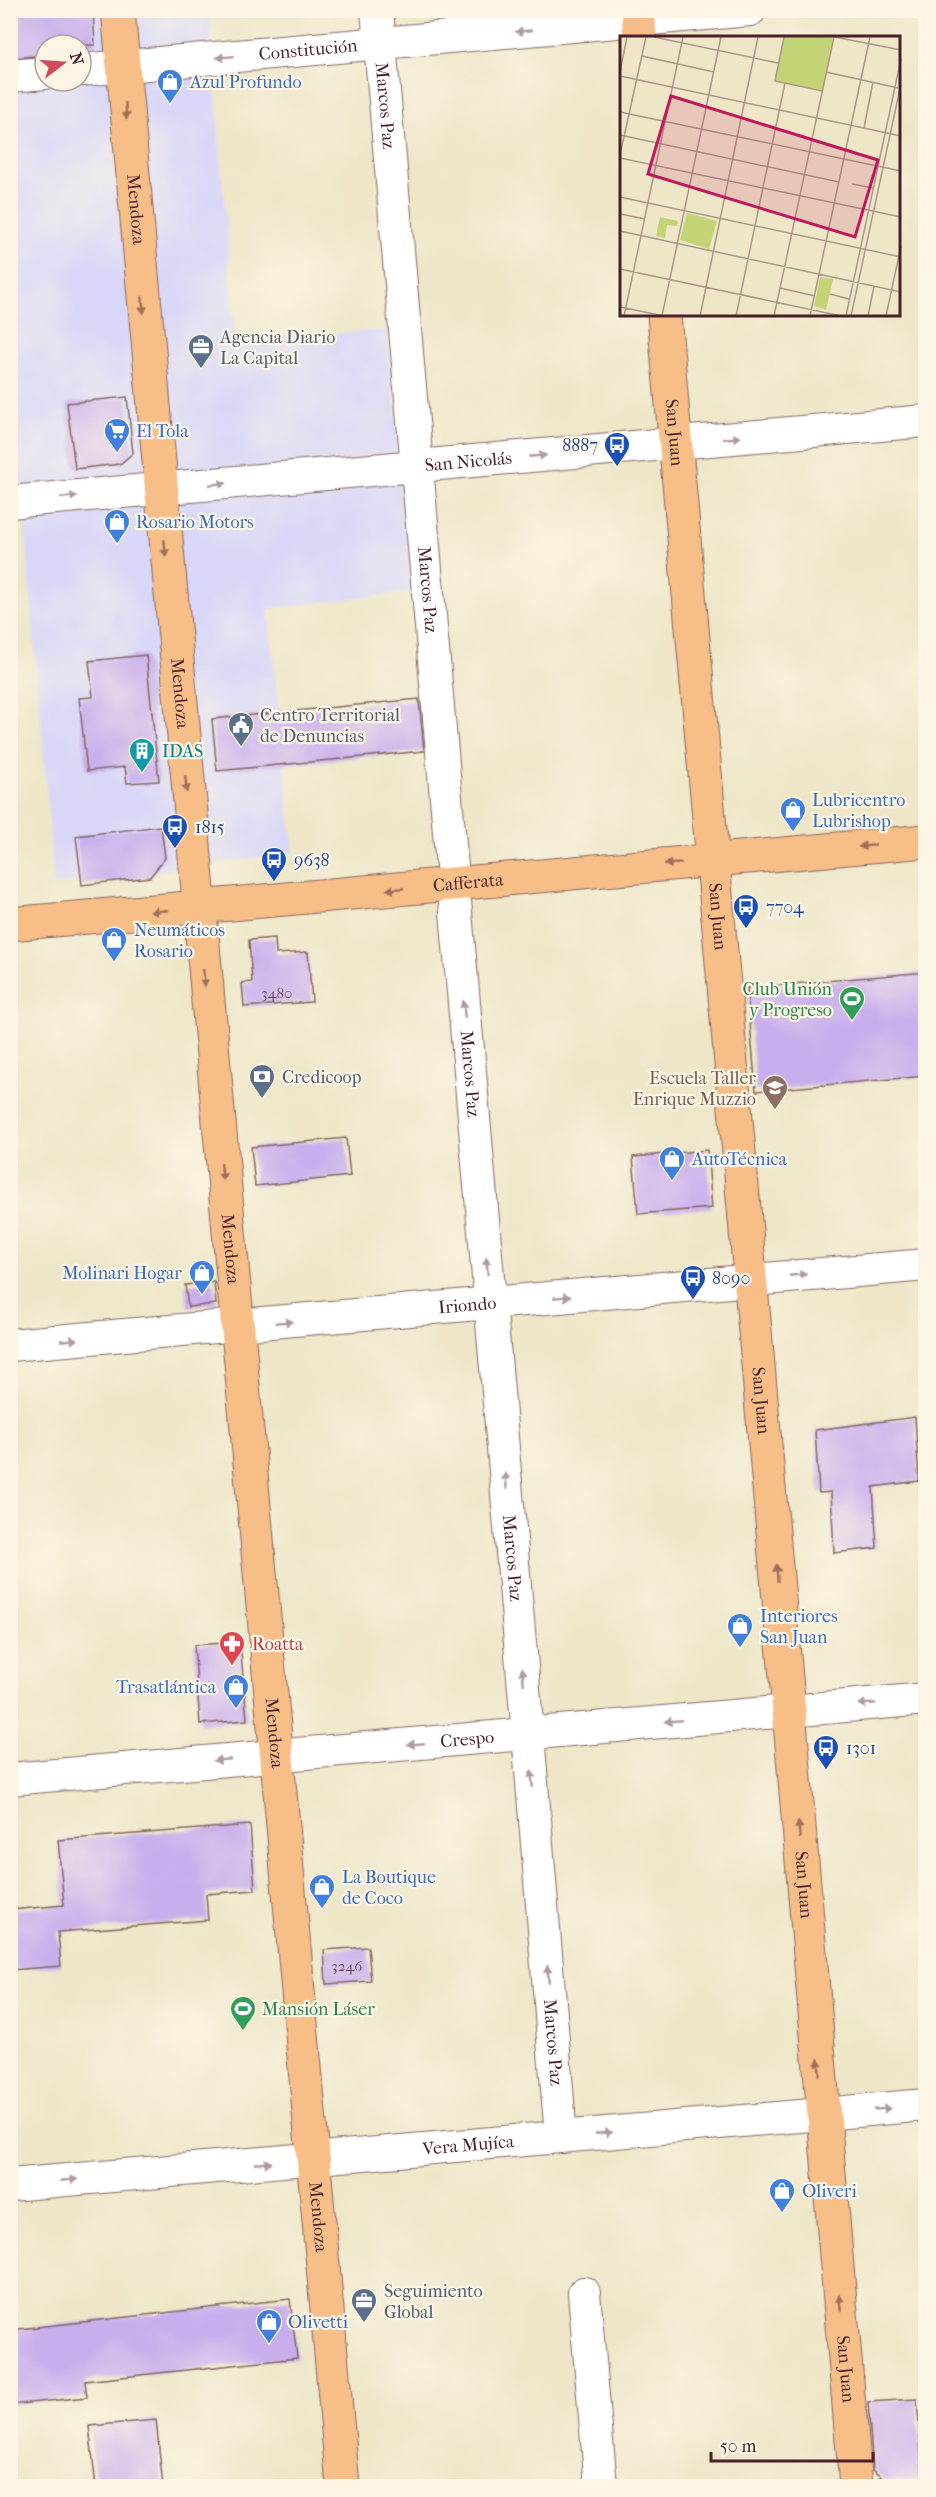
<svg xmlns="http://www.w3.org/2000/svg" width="936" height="2497" font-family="'IM FELL French Canon',serif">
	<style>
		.built { fill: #d8d7f8; fill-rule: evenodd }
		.building { fill: #c8aeed }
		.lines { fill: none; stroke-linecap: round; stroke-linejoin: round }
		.minor-casing { stroke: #836562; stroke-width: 34 }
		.major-casing { stroke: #836562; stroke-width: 35 }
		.minor { stroke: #fff; stroke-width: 32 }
		.major { stroke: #f7be88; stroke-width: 33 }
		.oneway { fill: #ae9aa0 }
		.oneway2 { fill: #a06e5a }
		.labels { text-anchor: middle; stroke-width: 4.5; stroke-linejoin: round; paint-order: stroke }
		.number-label { font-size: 15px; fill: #6a435c }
		.street-label { font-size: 18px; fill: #4a1f2b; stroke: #fcf5e5 }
		.shop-label { font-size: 18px; fill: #366cbe; stroke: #fcf5e5; text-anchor: start }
		.service-label { font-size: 18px; fill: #4e5e75; stroke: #fcf5e5; text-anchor: start }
		.transit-label { font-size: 18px; fill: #164399; stroke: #fcf5e5; text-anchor: start }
		.culture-label { font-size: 18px; fill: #0d838f; stroke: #fcf5e5; text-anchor: start }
		.leisure-label { font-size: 18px; fill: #27864d; stroke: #fcf5e5; text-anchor: end }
		.education-label { font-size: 18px; fill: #785e54; stroke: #fcf5e5; text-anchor: end }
		.health-label { font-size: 18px; fill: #be3a42; stroke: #fcf5e5; text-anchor: start }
		.inset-road { fill: none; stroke: #ac9689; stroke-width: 1.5 }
		.view { fill: #c2185b; fill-opacity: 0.15; stroke: #c2185b; stroke-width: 3 }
		.inset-edge { fill: none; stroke: #4a1f2b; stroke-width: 3 }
	</style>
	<rect width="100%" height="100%" fill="#fcf5e5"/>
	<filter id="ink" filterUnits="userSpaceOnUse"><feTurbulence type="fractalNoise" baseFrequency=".0167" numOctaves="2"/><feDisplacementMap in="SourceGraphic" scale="12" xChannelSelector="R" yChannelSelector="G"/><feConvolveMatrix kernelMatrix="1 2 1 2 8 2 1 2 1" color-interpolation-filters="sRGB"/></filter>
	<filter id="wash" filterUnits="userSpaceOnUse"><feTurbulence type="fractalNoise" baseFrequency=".008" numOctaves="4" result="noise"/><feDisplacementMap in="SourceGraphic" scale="24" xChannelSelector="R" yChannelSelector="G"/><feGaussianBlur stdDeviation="1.35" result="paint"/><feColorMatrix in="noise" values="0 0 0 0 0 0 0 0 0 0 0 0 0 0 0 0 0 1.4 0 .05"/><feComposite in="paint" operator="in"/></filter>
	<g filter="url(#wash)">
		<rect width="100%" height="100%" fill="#eee6c7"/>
		<path class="built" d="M10 11H209L235 339 387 330 416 591 268 609 294 853 54 885 11 351ZM45 45H81V81H45Z"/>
		<g id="blocks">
			<path class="building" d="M10 10H93L95 45H45V55L12 58Z
				M127 397 133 453 120 464 75 469 67 403Z
				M146 655 159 781 127 783 125 767 87 771 79 698 93 697 89 661Z
				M419 699 424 751 217 771 212 719Z
				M161 826 165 858 150 877 82 885 76 836Z
				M275 938 276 954 308 952 312 1002 244 1007 242 983 252 982 249 940Z
				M926 972V1076L756 1091 747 988Z
				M346 1138 350 1176 255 1186 251 1147Z
				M707 1150 712 1208 638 1214 633 1157Z
				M214 1282 216 1304 188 1307 185 1285Z
				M915 1417 919 1481 873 1487 877 1548 834 1553 831 1492 819 1493 815 1430Z
				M240 1642 247 1720 200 1724 194 1645Z
				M250 1825 255 1890 206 1894 208 1920 58 1932 61 1966 10 1970V1910L64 1905 58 1840Z
				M368 1947 371 1981 326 1984 324 1950Z
				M290 2299 297 2358 85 2381 87 2397 10 2405V2330Z
				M917 2399 923 2478 886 2480 873 2470 868 2402Z
				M156 2420 163 2487H96L89 2426Z"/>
		</g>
	</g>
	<g filter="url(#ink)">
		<use href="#blocks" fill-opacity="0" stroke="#836562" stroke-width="1.5"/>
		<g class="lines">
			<defs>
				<g id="minor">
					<path id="s1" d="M377 10 528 1734 561 2137"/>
					<path id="s2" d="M81 70 750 10"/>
					<path d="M10 76 45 73"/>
					<path id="s3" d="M10 502 926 421"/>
					<path id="s4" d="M10 1345 926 1265"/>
					<path id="s5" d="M10 1779 926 1699"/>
					<path id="s6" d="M10 2185 926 2105"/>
					<path d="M584 2293 601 2486"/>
				</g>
				<g id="major">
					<path id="s7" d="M118 10 343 2486"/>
					<path d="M638 10 640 38"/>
					<path id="s8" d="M664 315 789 1711 856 2486"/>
					<path id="s9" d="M10 924 926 841"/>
				</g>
			</defs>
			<use href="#minor" class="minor-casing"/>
			<use href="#major" class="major-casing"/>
			<use href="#minor" class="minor"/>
			<use href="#major" class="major"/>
		</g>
		<defs><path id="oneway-solid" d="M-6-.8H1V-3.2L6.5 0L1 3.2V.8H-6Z" transform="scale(1.5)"/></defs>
		<g class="oneway">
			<use href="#oneway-solid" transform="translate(524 31) rotate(175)"/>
			<use href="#oneway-solid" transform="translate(225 57) rotate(175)"/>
			<use href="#oneway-solid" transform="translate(732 438) rotate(-5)"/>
			<use href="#oneway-solid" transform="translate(538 456) rotate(-5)"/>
			<use href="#oneway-solid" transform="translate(218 484) rotate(-5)"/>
			<use href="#oneway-solid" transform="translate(69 497) rotate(-5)"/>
			<use href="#oneway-solid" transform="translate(464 1009) rotate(-95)"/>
			<use href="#oneway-solid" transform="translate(487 1266) rotate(-95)"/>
			<use href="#oneway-solid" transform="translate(798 1275) rotate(-5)"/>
			<use href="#oneway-solid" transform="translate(562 1297) rotate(-5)"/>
			<use href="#oneway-solid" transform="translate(284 1322) rotate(-5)"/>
			<use href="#oneway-solid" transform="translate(69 1340) rotate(-5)"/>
			<use href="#oneway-solid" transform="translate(506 1481) rotate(-95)"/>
			<use href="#oneway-solid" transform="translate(523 1676) rotate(-95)"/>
			<use href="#oneway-solid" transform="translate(867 1704) rotate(175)"/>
			<use href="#oneway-solid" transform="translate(673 1721) rotate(175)"/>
			<use href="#oneway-solid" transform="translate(416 1744) rotate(175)"/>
			<use href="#oneway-solid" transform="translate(222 1760) rotate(175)"/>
			<use href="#oneway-solid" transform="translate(532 1779) rotate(-95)"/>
			<use href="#oneway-solid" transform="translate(548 1974) rotate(-95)"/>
			<use href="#oneway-solid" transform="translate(882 2109) rotate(-5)"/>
			<use href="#oneway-solid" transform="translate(604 2133) rotate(-5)"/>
			<use href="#oneway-solid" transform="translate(263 2163) rotate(-5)"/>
			<use href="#oneway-solid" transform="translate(69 2180) rotate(-5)"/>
		</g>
		<g class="oneway2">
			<use href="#oneway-solid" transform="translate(126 111) rotate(85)"/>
			<use href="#oneway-solid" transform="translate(143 305) rotate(85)"/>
			<use href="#oneway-solid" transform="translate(165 548) rotate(85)"/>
			<use href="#oneway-solid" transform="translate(186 784) rotate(85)"/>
			<use href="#oneway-solid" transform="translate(867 846) rotate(175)"/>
			<use href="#oneway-solid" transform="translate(673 864) rotate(175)"/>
			<use href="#oneway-solid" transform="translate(395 889) rotate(175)"/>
			<use href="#oneway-solid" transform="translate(159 911) rotate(175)"/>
			<use href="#oneway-solid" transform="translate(204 978) rotate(85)"/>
			<use href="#oneway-solid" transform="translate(222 1172) rotate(85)"/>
			<use href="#oneway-solid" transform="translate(777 1573) rotate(-95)"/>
			<use href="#oneway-solid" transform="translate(799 1830) rotate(-95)"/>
			<use href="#oneway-solid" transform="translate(819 2067) rotate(-95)"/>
			<use href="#oneway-solid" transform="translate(840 2303) rotate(-95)"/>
		</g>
	</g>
	<defs>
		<symbol id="shop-pin" viewBox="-11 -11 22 30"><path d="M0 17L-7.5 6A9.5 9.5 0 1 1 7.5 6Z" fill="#3f7fe0" stroke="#fcf5e5"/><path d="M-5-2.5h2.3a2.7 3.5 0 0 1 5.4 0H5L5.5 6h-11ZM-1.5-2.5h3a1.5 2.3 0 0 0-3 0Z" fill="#fff"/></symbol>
		<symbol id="office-pin" viewBox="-11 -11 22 30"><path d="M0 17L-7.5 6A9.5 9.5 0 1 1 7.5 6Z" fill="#5c6f8a" stroke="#fcf5e5"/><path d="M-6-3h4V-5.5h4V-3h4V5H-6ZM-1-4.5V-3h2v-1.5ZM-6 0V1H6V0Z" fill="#fff"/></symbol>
		<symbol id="supermarket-pin" viewBox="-11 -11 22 30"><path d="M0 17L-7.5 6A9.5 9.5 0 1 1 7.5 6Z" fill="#3f7fe0" stroke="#fcf5e5"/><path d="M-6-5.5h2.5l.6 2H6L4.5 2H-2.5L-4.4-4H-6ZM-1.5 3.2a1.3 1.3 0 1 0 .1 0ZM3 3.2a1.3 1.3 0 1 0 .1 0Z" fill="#fff"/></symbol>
		<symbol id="bus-pin" viewBox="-11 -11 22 30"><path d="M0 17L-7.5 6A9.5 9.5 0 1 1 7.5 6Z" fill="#1a4fb4" stroke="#fcf5e5"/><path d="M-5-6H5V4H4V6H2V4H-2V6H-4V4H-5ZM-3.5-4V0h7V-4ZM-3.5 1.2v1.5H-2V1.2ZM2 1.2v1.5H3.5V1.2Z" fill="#fff"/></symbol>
		<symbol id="civic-pin" viewBox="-11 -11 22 30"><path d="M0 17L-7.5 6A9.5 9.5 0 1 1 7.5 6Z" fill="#5c6f8a" stroke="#fcf5e5"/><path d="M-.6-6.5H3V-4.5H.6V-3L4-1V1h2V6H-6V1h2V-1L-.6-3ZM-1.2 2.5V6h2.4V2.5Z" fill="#fff"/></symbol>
		<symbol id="building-pin" viewBox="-11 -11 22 30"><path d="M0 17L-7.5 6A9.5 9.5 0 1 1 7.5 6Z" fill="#0f9aa8" stroke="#fcf5e5"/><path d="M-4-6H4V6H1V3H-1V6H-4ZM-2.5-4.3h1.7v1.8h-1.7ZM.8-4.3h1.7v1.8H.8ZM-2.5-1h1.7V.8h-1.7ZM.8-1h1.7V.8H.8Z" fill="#fff"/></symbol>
		<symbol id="stadium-pin" viewBox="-11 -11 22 30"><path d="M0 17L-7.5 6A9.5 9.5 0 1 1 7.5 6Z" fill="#2e9e5b" stroke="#fcf5e5"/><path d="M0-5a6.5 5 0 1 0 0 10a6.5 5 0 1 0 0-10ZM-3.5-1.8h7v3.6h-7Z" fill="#fff"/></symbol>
		<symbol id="bank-pin" viewBox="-11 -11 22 30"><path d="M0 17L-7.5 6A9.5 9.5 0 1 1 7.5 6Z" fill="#5c6f8a" stroke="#fcf5e5"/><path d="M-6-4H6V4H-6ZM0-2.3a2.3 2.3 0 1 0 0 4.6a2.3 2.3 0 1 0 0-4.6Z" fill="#fff"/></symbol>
		<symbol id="university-pin" viewBox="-11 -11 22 30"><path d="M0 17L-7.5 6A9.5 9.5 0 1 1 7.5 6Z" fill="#8d6e63" stroke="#fcf5e5"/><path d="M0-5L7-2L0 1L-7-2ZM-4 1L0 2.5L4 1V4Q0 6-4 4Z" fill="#fff"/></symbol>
		<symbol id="pharmacy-pin" viewBox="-11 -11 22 30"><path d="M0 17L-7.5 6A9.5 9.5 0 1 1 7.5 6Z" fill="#e0444e" stroke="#fcf5e5"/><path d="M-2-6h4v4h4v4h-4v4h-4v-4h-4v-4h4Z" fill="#fff"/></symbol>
	</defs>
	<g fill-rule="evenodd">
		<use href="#shop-pin" x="155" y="67" width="30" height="40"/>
		<use href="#office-pin" x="186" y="332" width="30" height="40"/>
		<use href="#supermarket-pin" x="102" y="416" width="30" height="40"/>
		<use href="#bus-pin" x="602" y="430" width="30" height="40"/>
		<use href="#shop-pin" x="102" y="507" width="30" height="40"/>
		<use href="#civic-pin" x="226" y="710" width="30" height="40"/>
		<use href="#building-pin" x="127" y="736" width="30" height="40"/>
		<use href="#shop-pin" x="778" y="795" width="30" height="40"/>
		<use href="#bus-pin" x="160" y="812" width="30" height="40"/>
		<use href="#bus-pin" x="259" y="845" width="30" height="40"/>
		<use href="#bus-pin" x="731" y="892" width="30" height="40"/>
		<use href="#shop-pin" x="99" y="925" width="30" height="40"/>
		<use href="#stadium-pin" x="837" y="984" width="30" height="40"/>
		<use href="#bank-pin" x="247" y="1062" width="30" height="40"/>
		<use href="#university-pin" x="760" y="1073" width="30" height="40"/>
		<use href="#shop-pin" x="657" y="1144" width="30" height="40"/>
		<use href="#shop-pin" x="187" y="1258" width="30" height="40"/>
		<use href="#bus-pin" x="678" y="1263" width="30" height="40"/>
		<use href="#shop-pin" x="725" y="1611" width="30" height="40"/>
		<use href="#pharmacy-pin" x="217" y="1629" width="30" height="40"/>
		<use href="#shop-pin" x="221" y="1672" width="30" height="40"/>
		<use href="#bus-pin" x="811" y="1733" width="30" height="40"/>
		<use href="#shop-pin" x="307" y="1872" width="30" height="40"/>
		<use href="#stadium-pin" x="228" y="1994" width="30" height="40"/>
		<use href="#shop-pin" x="767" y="2176" width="30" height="40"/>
		<use href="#office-pin" x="349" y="2286" width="30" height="40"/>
		<use href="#shop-pin" x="254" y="2307" width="30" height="40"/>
	</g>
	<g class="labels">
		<g class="number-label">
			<text x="277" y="998">3480</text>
			<text x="347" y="1971">3246</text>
		</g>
		<g class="street-label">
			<text dy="6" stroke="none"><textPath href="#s2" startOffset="228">Constitución</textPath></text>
			<text dy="6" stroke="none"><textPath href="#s1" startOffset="96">Marcos Paz</textPath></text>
			<text dy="6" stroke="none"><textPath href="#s7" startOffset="200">Mendoza</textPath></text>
			<text dy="6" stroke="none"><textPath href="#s8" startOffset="118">San Juan</textPath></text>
			<text dy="6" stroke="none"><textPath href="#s3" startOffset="460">San Nicolás</textPath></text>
			<text dy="6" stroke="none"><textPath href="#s1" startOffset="582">Marcos Paz</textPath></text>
			<text dy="6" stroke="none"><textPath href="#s7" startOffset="686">Mendoza</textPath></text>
			<text dy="6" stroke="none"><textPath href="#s9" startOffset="460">Cafferata</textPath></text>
			<text dy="6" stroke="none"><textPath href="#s8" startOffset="604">San Juan</textPath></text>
			<text dy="6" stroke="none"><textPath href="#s1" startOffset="1068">Marcos Paz</textPath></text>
			<text dy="6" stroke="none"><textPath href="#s7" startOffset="1244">Mendoza</textPath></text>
			<text dy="6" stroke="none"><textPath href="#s4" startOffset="459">Iriondo</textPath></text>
			<text dy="6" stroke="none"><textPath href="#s8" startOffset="1090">San Juan</textPath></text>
			<text dy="6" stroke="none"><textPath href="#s1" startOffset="1554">Marcos Paz</textPath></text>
			<text dy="6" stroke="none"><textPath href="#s7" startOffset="1730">Mendoza</textPath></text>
			<text dy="6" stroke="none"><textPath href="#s5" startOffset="459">Crespo</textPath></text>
			<text dy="6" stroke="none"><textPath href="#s8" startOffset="1576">San Juan</textPath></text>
			<text dy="6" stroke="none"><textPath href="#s1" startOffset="2040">Marcos Paz</textPath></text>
			<text dy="6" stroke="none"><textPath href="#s6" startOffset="460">Vera Mujíca</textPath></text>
			<text dy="6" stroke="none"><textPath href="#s7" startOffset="2216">Mendoza</textPath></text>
			<text dy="6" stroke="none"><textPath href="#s8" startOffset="2062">San Juan</textPath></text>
		</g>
		<g class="shop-label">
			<text x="190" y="88">Azul Profundo</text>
			<text x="136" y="437">El Tola</text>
			<text x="136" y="528">Rosario Motors</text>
			<text x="812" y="806">Lubricentro<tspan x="812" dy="21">Lubrishop</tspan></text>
			<text x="134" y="936">Neumáticos<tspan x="134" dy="21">Rosario</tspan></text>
			<text x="692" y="1165">AutoTécnica</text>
			<text x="182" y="1279" text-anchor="end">Molinari Hogar</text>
			<text x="760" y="1622">Interiores<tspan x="760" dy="21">San Juan</tspan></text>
			<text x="216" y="1693" text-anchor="end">Trasatlántica</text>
			<text x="342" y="1883">La Boutique<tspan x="342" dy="21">de Coco</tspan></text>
			<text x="802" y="2197">Oliveri</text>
			<text x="288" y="2328">Olivetti</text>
		</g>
		<g class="service-label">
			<text x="220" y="343">Agencia Diario<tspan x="220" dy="21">La Capital</tspan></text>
			<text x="260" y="721">Centro Territorial<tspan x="260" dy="21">de Denuncias</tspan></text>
			<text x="282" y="1083">Credicoop</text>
			<text x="384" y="2297">Seguimiento<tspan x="384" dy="21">Global</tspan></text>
		</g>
		<g class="transit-label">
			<text x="598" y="451" text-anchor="end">8887</text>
			<text x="195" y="833">1815</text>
			<text x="294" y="866">9638</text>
			<text x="766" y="913">7704</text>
			<text x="712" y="1284">8090</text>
			<text x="846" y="1754">1301</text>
		</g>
		<g class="culture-label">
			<text x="162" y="757">IDAS</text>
		</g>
		<g class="leisure-label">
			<text x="832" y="995">Club Unión<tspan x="832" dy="21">y Progreso</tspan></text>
			<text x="262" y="2015" text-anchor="start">Mansión Láser</text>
		</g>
		<g class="education-label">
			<text x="756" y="1084">Escuela Taller<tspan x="756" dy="21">Enrique Muzzio</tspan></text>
		</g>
		<g class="health-label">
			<text x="252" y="1650">Roatta</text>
		</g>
	</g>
	<g transform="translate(620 36)">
		<rect width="280" height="280" fill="#eee6c7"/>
		<path d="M164 1H214L202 55 155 45ZM67 177 97 185 89 213 60 204ZM40 181 58 185 57 190 47 189 45 202 36 200ZM200 241 213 243 206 274 194 270Z" fill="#c3d477"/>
		<path class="inset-road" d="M34 1 158 27M164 1 155 45 202 55M215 1 281 14M22 20 94 36M0 36 7 1M206 36 278 52M0 40 281 100M0 76 281 135M244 92 253 46M0 99 219 146M0 119 26 1M0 122 281 181M232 148 253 152M0 161 281 221M0 178 25 183M0 195 281 256M0 233 221 280M160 252 195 260M210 258 229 263M0 271 44 280M4 280 63 1M42 280 101 1M80 280 138 1M116 280 165 47M154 280 214 1M190 280 250 1M226 280 281 23M231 280 281 48M248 280 254 250M266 280 281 210"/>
		<path class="view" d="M51 60 258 124 235 201 28 138Z"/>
		<rect width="280" height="280" class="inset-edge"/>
	</g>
	<rect width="936" height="2497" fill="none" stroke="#fcf5e5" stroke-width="36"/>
	<g transform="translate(63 63) rotate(73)"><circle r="28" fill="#fcf5e5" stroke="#b59f9b" stroke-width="1.5"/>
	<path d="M0-4.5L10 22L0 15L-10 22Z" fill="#d1495b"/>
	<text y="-9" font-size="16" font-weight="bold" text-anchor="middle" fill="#4a1f2b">N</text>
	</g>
	<path d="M711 2452v9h162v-9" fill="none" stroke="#4a1f2b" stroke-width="3"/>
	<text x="720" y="2452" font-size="18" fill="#4a1f2b" stroke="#fcf5e5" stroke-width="4.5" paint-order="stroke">50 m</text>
</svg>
